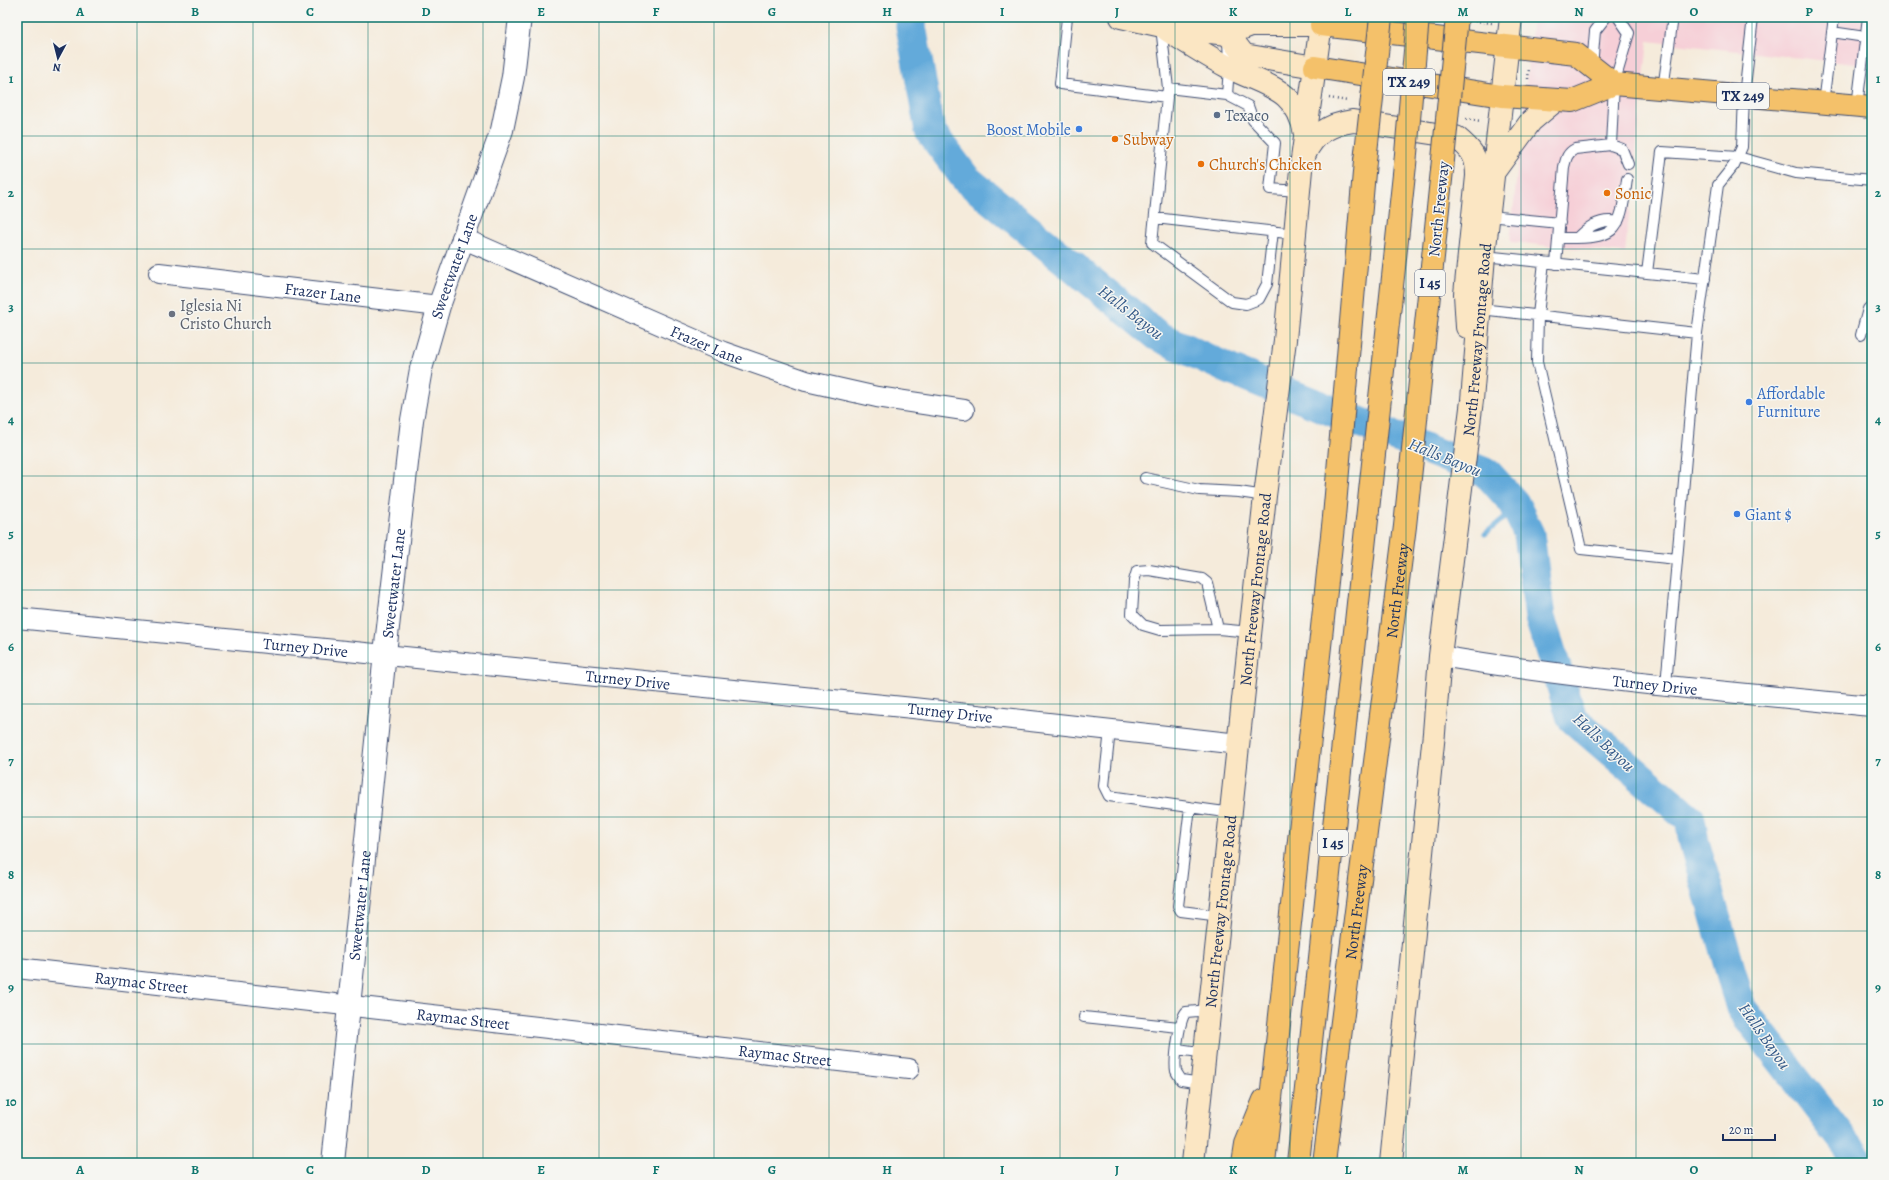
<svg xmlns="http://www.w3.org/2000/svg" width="1889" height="1180" font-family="Alegreya,serif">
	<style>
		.built { fill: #f6cfd7 }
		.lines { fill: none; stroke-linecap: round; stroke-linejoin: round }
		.stream { stroke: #63aada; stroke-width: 5 }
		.river { stroke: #63aada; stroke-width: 31 }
		.service-casing { stroke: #3c4b71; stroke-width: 12 }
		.minor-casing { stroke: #3c4b71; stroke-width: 22 }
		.tertiary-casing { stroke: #3c4b71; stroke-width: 24 }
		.secondary-casing { stroke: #3c4b71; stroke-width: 24 }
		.primary-casing { stroke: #3c4b71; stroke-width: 24 }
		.motorway-casing { stroke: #3c4b71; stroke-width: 24 }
		.path { stroke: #3c4b71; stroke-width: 2.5; stroke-dasharray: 1 3; stroke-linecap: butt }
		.service { stroke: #fff; stroke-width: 10 }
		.minor { stroke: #fff; stroke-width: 20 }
		.tertiary { stroke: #fff; stroke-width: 22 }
		.secondary { stroke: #fbe6c3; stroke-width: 22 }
		.primary { stroke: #f4c16a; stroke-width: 22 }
		.motorway { stroke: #f4c16a; stroke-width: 22 }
		.motorway-bridge-casing { stroke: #3c4b71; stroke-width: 24; stroke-linecap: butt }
		.motorway-bridge { stroke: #f4c16a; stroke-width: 22 }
		.grid { fill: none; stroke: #0f766e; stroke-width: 1; stroke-opacity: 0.55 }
		.service-dot { fill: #5c6f8a; stroke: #f6f6f2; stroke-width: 1.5 }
		.shop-dot { fill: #3f7fe0; stroke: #f6f6f2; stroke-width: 1.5 }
		.food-dot { fill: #e8710a; stroke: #f6f6f2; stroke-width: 1.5 }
		.worship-dot { fill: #6b7280; stroke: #f6f6f2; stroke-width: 1.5 }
		.labels { text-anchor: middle; stroke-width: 3; stroke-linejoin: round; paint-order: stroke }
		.shield { fill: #f6f6f2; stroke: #5d6b8a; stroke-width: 1 }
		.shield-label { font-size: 15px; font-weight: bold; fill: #1b2f5e }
		.service-label { font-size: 16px; fill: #4e5e75; stroke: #f6f6f2; text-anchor: start }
		.shop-label { font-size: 16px; fill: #366cbe; stroke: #f6f6f2; text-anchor: start }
		.food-label { font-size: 16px; fill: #c56008; stroke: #f6f6f2; text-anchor: start }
		.street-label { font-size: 16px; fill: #1b2f5e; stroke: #f6f6f2 }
		.worship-label { font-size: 16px; fill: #5b616d; stroke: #f6f6f2; text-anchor: start }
		.water-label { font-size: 17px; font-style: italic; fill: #345a89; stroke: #f6f6f2 }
		.neatline { fill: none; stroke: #0f766e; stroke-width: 1.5 }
		.grid-label { font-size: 13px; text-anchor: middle; font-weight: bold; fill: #0f766e }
	</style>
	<rect width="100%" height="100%" fill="#f6f6f2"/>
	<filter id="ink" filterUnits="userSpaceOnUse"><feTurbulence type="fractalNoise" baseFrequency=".025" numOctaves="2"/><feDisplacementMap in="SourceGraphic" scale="8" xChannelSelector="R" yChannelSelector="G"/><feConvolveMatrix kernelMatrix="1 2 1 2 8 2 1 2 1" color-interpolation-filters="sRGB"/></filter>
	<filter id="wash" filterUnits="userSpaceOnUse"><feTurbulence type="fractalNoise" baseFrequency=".012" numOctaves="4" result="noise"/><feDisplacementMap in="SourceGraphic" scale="16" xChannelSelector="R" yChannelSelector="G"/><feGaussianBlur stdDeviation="0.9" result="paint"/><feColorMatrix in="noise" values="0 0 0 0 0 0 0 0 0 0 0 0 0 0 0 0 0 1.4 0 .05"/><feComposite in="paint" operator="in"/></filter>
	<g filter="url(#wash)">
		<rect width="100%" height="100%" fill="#f5ebdb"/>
		<path class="built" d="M1533 17H1872V66L1648 41 1625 253 1510 242Z"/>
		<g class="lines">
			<path class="stream" d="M1485 534 1517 507"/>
			<path class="river" d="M912 17 911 26 930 131 966 179 1158 336 1231 370 1488 474 1514 503 1529 534 1540 618 1572 718 1690 819 1694 842 1741 1008 1861 1163"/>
		</g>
	</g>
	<g filter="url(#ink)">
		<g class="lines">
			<defs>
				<path id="service" d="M1067 17 1060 84 1167 97 1152 243 1232 302 1246 304 1259 299 1267 284 1273 231
					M1161 27 1168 88 1167 95
					M1832 32 1865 37
					M1592 67 1595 31 1606 17
					M1168 88 1227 95 1248 106 1253 120 1275 143 1270 189 1299 191
					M1663 89 1673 17
					M1227 95 1229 67 1228 38
					M1823 103 1834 17
					M1857 106 1868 17
					M1611 145 1622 149 1628 164
					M1489 216 1560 223
					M1155 218 1295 234
					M1559 238C1615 238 1620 237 1627 179
					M1577 238C1588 226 1602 218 1618 222
					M1484 256 1647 273 1662 152 1738 157 1796 173 1872 180
					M1544 262 1538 315 1537 362 1581 549 1677 559
					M1556 264 1564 167C1566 159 1567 153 1575 149L1611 145 1614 84 1629 33 1618 17
					M1647 273 1705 279
					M1480 309 1697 333 1666 685
					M1697 333 1718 185 1734 165 1742 147 1744 96 1753 17
					M1861 335 1868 309 1872 305
					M1145 478 1199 490 1239 492 1265 496
					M1218 629 1207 583 1202 579 1149 570 1137 571 1134 581 1132 614 1143 625 1160 630 1218 629 1251 632
					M1110 730 1104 786 1109 796 1232 813
					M1190 807 1178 906 1181 911 1220 916
					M1084 1017 1179 1027
					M1178 1049 1206 1053
					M1202 1083 1181 1080C1180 1077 1177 1074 1176 1071 1174 1061 1179 1020 1186 1012L1210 1010"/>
				<g id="minor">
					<path id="s1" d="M462 238 723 352 806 381 877 397 964 410"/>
					<path id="s2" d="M159 273 439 306"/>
					<path id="s3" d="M17 618 913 708 1239 744"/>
					<path id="s4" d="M1440 656C1583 680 1728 692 1872 706"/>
					<path id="s5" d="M17 968 909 1069"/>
				</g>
				<g id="tertiary">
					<path id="s6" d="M333 1163 385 653 412 420 421 369 439 306 502 130 513 77 520 17"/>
				</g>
				<g id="secondary">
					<path d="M1121 17 1171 28 1228 34 1251 25H1321"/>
					<path d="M1194 26 1229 17"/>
					<path d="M1167 30C1187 43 1207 56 1228 67 1264 86 1297 87 1305 134"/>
					<path d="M1228 34 1244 55 1315 67"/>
					<path d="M1305 154C1314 133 1331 124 1353 121L1456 137C1472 150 1477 156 1477 176L1465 294 1467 327"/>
					<path d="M1496 169 1531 121 1556 100"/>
					<path id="s7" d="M1193 1163 1265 496 1285 340 1302 159 1322 17"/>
					<path id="s8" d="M1391 1163 1434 733 1440 656 1472 400 1484 256 1511 17"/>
				</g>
				<path id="primary" d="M1321 25 1576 54 1614 84
					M1315 67 1502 96 1572 101 1614 84 1872 107"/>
				<g id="motorway">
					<path d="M1243 1163 1246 1144 1264 1100"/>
					<path d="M1264 1163 1334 517 1365 161"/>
					<path d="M1298 1163 1405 165"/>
					<path id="s9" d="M1324 1163 1405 526 1442 170"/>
				</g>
			</defs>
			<use href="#service" class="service-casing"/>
			<use href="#minor" class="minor-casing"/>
			<use href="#tertiary" class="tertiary-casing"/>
			<use href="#secondary" class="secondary-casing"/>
			<use href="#primary" class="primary-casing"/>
			<use href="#motorway" class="motorway-casing"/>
			<path class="path" d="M1475 21 1492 23
				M1528 79 1529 68
				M1329 98 1348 101
				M1466 119 1481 121"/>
			<use href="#service" class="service"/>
			<use href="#minor" class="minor"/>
			<use href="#tertiary" class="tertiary"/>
			<use href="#secondary" class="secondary"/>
			<use href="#primary" class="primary"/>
			<use href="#motorway" class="motorway"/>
			<defs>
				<path id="motorway-bridge" d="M1365 161 1381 17
					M1405 165 1418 17
					M1442 170 1457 17"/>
			</defs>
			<use href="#motorway-bridge" class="motorway-bridge-casing"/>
			<use href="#motorway-bridge" class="motorway-bridge"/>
		</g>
	</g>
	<path class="grid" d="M137 17V1163M253 17V1163M368 17V1163M483 17V1163M599 17V1163M714 17V1163M829 17V1163M944 17V1163M1060 17V1163M1175 17V1163M1290 17V1163M1406 17V1163M1521 17V1163M1636 17V1163M1752 17V1163M17 136H1872M17 249H1872M17 363H1872M17 476H1872M17 590H1872M17 704H1872M17 817H1872M17 931H1872M17 1044H1872"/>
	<circle class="service-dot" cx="1217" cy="115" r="4"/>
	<g class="shop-dot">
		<circle cx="1079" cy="129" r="4"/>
		<circle cx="1749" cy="402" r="4"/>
		<circle cx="1737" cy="514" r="4"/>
	</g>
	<g class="food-dot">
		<circle cx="1115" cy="139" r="4"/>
		<circle cx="1201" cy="164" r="4"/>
		<circle cx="1607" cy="193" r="4"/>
	</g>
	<circle class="worship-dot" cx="172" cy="314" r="4"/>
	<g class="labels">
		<g class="shield">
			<rect x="1383" y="69" width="52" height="26" rx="3"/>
			<rect x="1717" y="83" width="52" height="26" rx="3"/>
			<rect x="1415" y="270" width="30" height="26" rx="3"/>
			<rect x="1318" y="830" width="30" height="26" rx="3"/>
		</g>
		<g class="shield-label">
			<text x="1409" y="87">TX 249</text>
			<text x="1743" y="101">TX 249</text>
			<text x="1430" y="288">I 45</text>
			<text x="1333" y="848">I 45</text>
		</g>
		<g class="service-label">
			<text x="1225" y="121">Texaco</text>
		</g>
		<g class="shop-label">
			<text x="1071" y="135" text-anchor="end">Boost Mobile</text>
			<text x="1757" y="399">Affordable<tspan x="1757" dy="18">Furniture</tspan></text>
			<text x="1745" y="520">Giant $</text>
		</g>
		<g class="food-label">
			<text x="1123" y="145">Subway</text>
			<text x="1209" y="170">Church's Chicken</text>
			<text x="1615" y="199">Sonic</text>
		</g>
		<g class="street-label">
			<text transform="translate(1438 209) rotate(-84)" y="6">North Freeway</text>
			<text dy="6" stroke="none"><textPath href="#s6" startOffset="907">Sweetwater Lane</textPath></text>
			<text dy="6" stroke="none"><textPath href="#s2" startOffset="165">Frazer Lane</textPath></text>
			<text dy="6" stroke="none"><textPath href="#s8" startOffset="828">North Freeway Frontage Road</textPath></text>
			<text dy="6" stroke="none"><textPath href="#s1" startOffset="267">Frazer Lane</textPath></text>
			<text dy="6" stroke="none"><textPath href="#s6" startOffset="583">Sweetwater Lane</textPath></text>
			<text dy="6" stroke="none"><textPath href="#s7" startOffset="577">North Freeway Frontage Road</textPath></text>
			<text dy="6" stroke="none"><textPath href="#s9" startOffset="577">North Freeway</textPath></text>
			<text dy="6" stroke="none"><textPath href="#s3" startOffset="290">Turney Drive</textPath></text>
			<text dy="6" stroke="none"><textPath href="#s3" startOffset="614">Turney Drive</textPath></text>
			<text dy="6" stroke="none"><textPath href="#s4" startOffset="217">Turney Drive</textPath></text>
			<text dy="6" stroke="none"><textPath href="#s3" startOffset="938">Turney Drive</textPath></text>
			<text dy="6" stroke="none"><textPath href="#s6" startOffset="259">Sweetwater Lane</textPath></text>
			<text dy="6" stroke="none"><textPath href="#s7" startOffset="253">North Freeway Frontage Road</textPath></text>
			<text dy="6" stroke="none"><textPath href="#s9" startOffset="253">North Freeway</textPath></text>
			<text dy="6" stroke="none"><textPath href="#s5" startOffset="125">Raymac Street</textPath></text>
			<text dy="6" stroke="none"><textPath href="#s5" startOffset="449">Raymac Street</textPath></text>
			<text dy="6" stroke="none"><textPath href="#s5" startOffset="773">Raymac Street</textPath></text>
		</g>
		<g class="worship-label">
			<text x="180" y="311">Iglesia Ni<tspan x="180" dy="18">Cristo Church</tspan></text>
		</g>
		<g class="water-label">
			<text transform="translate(1131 312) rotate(38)" y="6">Halls Bayou</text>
			<text transform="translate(1445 457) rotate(22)" y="6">Halls Bayou</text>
			<text transform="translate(1604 742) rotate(43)" y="6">Halls Bayou</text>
			<text transform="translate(1765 1036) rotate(55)" y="6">Halls Bayou</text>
		</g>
	</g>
	<rect width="1889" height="1180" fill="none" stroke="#f6f6f2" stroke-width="44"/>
	<g transform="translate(58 58) rotate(187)" stroke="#f6f6f2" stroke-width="3" paint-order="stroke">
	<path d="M0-3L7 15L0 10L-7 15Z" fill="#1b2f5e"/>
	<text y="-6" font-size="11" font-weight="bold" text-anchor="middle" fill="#1b2f5e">N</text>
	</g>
	<path d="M1723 1134v6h52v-6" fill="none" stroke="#1b2f5e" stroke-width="2"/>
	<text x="1729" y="1134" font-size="12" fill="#1b2f5e" stroke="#f6f6f2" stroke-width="3" paint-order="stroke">20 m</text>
	<rect x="22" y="22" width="1845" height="1136" class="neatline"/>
	<g class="grid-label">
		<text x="80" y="16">A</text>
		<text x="195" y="16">B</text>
		<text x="310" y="16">C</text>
		<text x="426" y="16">D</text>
		<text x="541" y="16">E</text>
		<text x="656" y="16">F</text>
		<text x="772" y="16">G</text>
		<text x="887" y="16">H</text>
		<text x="1002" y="16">I</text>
		<text x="1117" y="16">J</text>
		<text x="1233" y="16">K</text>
		<text x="1348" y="16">L</text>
		<text x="1463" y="16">M</text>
		<text x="1579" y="16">N</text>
		<text x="1694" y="16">O</text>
		<text x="1809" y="16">P</text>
		<text x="11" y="83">1</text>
		<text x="1878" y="83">1</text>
		<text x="11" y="197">2</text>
		<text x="1878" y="197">2</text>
		<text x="11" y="311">3</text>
		<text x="1878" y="311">3</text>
		<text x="11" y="424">4</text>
		<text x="1878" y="424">4</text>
		<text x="11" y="538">5</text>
		<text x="1878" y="538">5</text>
		<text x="11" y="651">6</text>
		<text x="1878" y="651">6</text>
		<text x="11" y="765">7</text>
		<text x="1878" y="765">7</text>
		<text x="11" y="879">8</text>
		<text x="1878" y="879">8</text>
		<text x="11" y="992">9</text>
		<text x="1878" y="992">9</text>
		<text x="11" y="1106">10</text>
		<text x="1878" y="1106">10</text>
		<text x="80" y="1174">A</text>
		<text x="195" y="1174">B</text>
		<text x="310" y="1174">C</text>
		<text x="426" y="1174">D</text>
		<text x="541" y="1174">E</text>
		<text x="656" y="1174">F</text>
		<text x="772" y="1174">G</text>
		<text x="887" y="1174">H</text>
		<text x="1002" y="1174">I</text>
		<text x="1117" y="1174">J</text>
		<text x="1233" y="1174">K</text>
		<text x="1348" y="1174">L</text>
		<text x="1463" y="1174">M</text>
		<text x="1579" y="1174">N</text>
		<text x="1694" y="1174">O</text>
		<text x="1809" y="1174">P</text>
	</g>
</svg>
